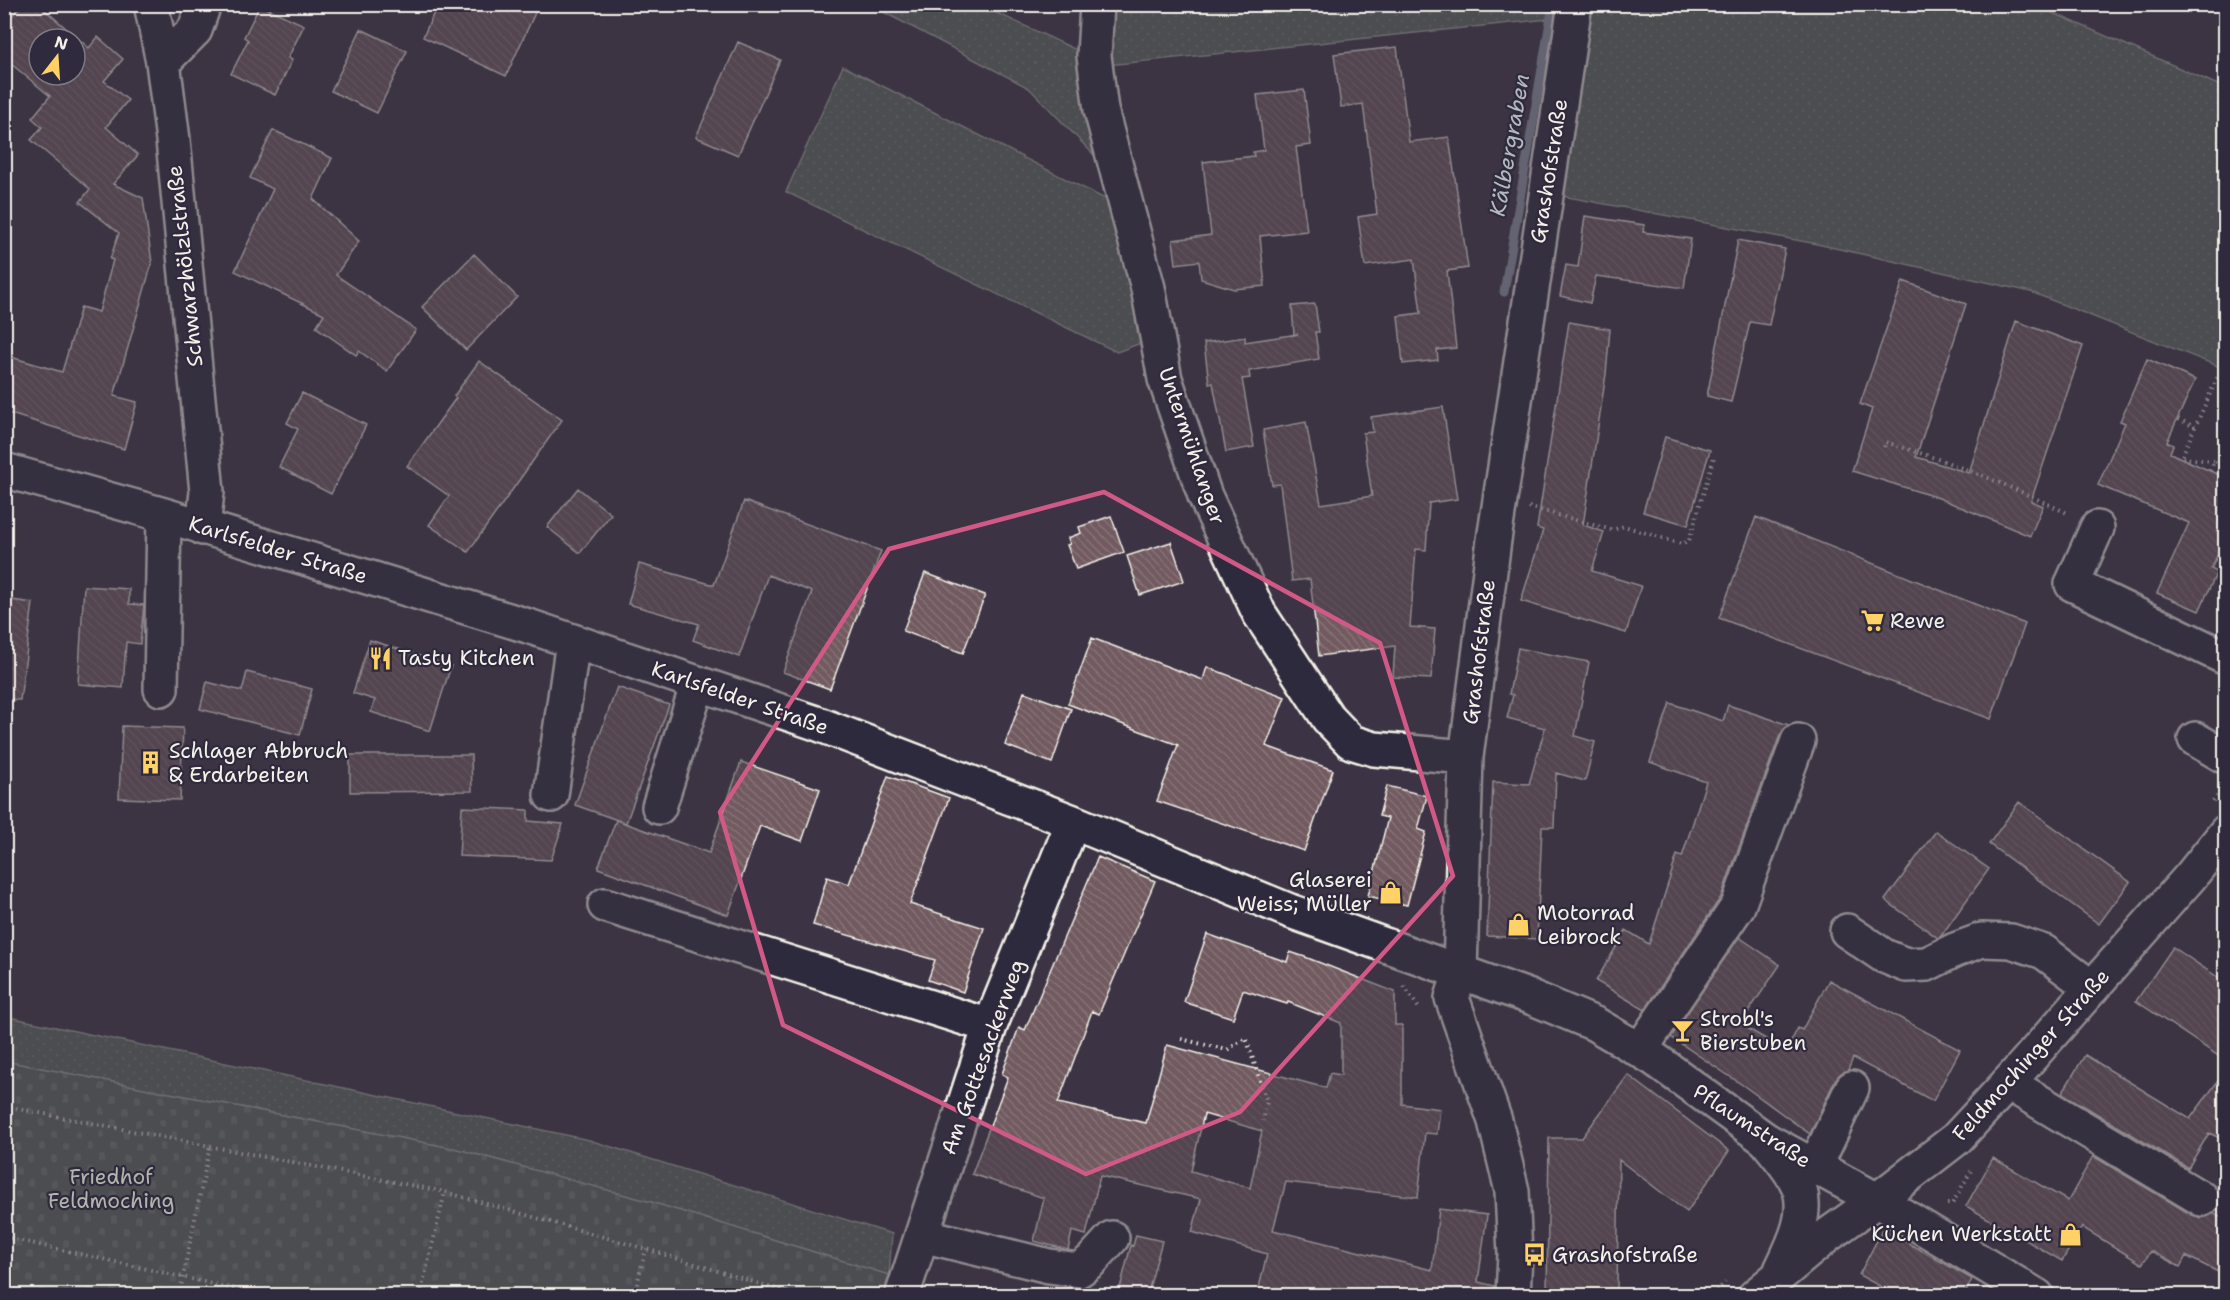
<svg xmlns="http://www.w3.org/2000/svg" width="2230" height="1300" font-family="'Shantell Sans',sans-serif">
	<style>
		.grass { fill: url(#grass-dots); stroke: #aaaea4; stroke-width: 1.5 }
		.cemetery { fill: url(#cemetery-stones); stroke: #aaaea4; stroke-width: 1.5 }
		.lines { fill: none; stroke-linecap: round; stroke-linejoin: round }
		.stream { stroke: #949ca8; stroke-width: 9 }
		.building { fill: url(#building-back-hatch); stroke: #f4f1e8; stroke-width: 1.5; fill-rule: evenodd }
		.minor-casing { stroke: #f4f1e8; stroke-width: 38 }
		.major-casing { stroke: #f4f1e8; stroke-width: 38 }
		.path { stroke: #f4f1e8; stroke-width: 4; stroke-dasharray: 1.5 4.5; stroke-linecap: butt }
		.minor { stroke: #2f2a3d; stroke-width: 33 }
		.major { stroke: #2f2a3d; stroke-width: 33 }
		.marked { fill: none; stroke: #d15985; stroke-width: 4.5; stroke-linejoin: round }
		.labels { text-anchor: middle; stroke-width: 4.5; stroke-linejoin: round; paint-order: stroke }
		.street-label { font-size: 21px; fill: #f4f1e8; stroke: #2f2a3d }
		.poi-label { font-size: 21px; fill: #f4f1e8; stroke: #2f2a3d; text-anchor: start }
		.park-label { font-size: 21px; fill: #b1b5ab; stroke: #2f2a3d }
		.water-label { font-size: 22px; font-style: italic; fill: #b4b9be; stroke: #2f2a3d }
	</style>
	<defs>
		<pattern id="grass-dots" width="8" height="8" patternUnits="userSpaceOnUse" patternTransform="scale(1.5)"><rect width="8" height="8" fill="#606b60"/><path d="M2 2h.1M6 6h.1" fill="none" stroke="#778177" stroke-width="1.8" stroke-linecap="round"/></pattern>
		<pattern id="cemetery-stones" width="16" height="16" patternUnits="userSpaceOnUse" patternTransform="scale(1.5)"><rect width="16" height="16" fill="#606b60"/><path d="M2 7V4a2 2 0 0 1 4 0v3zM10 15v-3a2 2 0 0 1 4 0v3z" fill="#778177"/></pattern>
		<pattern id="building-back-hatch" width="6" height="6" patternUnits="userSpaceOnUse" patternTransform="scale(1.5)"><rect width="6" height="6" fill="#715a60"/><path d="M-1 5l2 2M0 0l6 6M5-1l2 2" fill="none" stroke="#867277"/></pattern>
	</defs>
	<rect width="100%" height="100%" fill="#3c3444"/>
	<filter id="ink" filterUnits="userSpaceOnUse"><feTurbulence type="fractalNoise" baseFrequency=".0167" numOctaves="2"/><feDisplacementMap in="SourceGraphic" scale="12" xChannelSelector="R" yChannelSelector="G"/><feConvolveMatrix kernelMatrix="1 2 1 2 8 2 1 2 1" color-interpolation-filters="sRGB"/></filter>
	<g filter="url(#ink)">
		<path class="grass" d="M870 5H980L1083 53 1099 160 1029 88Z
			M1107 5H1551L1549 19 1108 65Z
			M1590 5H2035L2225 88V369L2031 292 1817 244 1562 196Z
			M843 66 1111 202 1146 341 1117 352 786 192Z
			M4 1016 589 1140 892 1234 889 1275 651 1202 457 1149 5 1061Z"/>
		<path class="cemetery" d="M5 1061 457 1149 651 1202 889 1275 883 1296 5 1295Z"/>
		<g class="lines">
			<path class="stream" d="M1504 292 1553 4"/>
		</g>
		<path class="building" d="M22 4H38L89 48 98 37 123 59 104 81 128 100 106 127 138 155 113 184 143 198 152 263 114 396 137 402 124 449 4 412V355L62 372 81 307 99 312 113 260 110 259 119 233 80 202 90 189 31 140 42 127 32 118 50 96 4 58V25ZM39 39H75V75H39Z
			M438 4H539L506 76 423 37Z
			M260 5 304 25 288 58 292 60 275 95 231 74 248 40 244 37Z
			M361 29 407 51 377 113 331 91Z
			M738 42 780 60 738 155 696 137Z
			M1397 47 1409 142 1449 137 1468 268 1447 271 1456 348 1437 350 1438 360 1403 364 1398 316 1421 313 1414 259 1365 266 1358 217 1377 214 1363 104 1341 107 1334 54Z
			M1304 90 1311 145 1296 147 1307 231 1260 236 1265 286 1234 289 1201 279 1199 261 1176 264 1173 240 1211 235 1203 162 1254 156 1253 152 1264 150 1257 95Z
			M273 130 332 158 313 199 359 241 336 275 416 330 387 371 359 351 356 355 316 327 324 314 235 271 273 189 250 178Z
			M1585 216 1644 225 1643 232 1691 239 1684 288 1596 276 1590 303 1560 296 1566 265 1578 267Z
			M1738 240 1785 249 1769 325 1750 322 1731 402 1707 396Z
			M474 254 517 297 466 350 422 307Z
			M1903 281 1966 304 1916 457 1969 473 2016 321 2083 346 2031 501 2043 506 2030 536 1939 498 1852 471 1872 409 1860 404Z
			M1315 304 1319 332H1315L1319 359 1249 371 1250 378 1242 379 1254 447 1226 452 1213 383H1209L1204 343 1245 337V342L1298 334 1294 335 1292 306Z
			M1569 322 1610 329 1606 374 1583 525 1604 532 1592 571 1641 586 1626 633 1521 601 1543 530 1537 528Z
			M2147 359 2195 380 2167 442 2173 445 2170 453 2226 478V537L2211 569 2217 572 2199 611 2157 593 2189 523 2098 485 2125 423 2120 421Z
			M479 361 562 420 468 552 429 525 449 496 407 466 456 398 454 396Z
			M302 393 366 425 331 494 279 467 298 429 287 423Z
			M1443 407 1457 499 1429 503 1426 550 1416 549 1410 627 1435 629 1431 679 1393 677 1395 646 1319 656 1310 579 1292 581 1280 484 1272 485 1263 430 1306 422 1321 504 1372 496 1363 433 1373 432 1371 417Z
			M1665 437 1710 450 1688 525 1643 512Z
			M578 488 611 514 580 553 547 527Z
			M744 501 881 551 830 689 783 672 812 592 768 575 739 657 693 640 699 624 628 604 639 564 714 585Z
			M1111 516 1124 552 1076 569 1067 545 1070 544 1068 538 1081 533 1079 527Z
			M1756 517 2025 624 1991 719 1719 618Z
			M1171 542 1184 581 1140 595 1127 556Z
			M925 573 985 595 963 653 903 631Z
			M84 586 129 589V604L144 605 140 644 126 642 123 688 78 684Z
			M4 599 33 603 20 700 4 699Z
			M1092 638 1203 680 1207 667 1285 697 1266 746 1333 770 1304 851 1157 801 1178 745 1068 704Z
			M370 640 451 666 430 731 371 712 375 700 353 693Z
			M1518 648 1589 662 1575 736 1595 742 1585 781 1556 773 1554 827H1542L1537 939 1487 936 1493 782 1529 784 1545 728 1507 718 1513 695 1509 694Z
			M247 672 312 689 300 735 200 709 207 682 242 691Z
			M617 687 669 705 626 823 575 805Z
			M1024 692 1071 709 1052 763 1005 745Z
			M1670 703 1723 721 1728 705 1789 725 1780 735 1721 897 1645 1010 1596 981 1626 930 1649 944 1677 855 1682 857 1706 782 1650 762Z
			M122 726 183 728 180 800 119 798Z
			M350 755H471L472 791 350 792Z
			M741 762 820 789 802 841 760 826 728 915 598 868 616 820 709 853Z
			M888 776 949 798 910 904 984 928 963 992 928 980 935 960 813 925 827 877 849 884Z
			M1387 786 1427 796 1418 829 1426 832 1407 905 1368 896 1388 818 1379 816Z
			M2019 802 2130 882 2099 924 1989 844Z
			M462 807 528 810V821L563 824 551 860 459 856Z
			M1936 831 1989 869 1941 936 1938 938 1885 900Z
			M1098 857 1155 881 1099 1014 1092 1011 1058 1103 1146 1123 1167 1045 1326 1088 1330 1073 1341 1075V1023L1288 1002 1287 1004 1243 990 1233 1018 1184 1002 1207 934 1287 962 1290 952 1305 957 1395 992V1025H1402V1104L1440 1109 1437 1134 1425 1133 1418 1197 1286 1182 1273 1230 1432 1270 1439 1209 1487 1215 1478 1282 1495 1286 1494 1296H1308L1287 1290 1286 1296H1257L1267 1254 1192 1232 1201 1199 1100 1176 1086 1235 1072 1231 1068 1250 1034 1241 1044 1198 972 1174 1008 1077 1002 1074 1019 1027 1025 1030ZM1204 1114 1262 1131 1250 1188 1191 1171Z
			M1739 937 1780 965 1740 1024 1786 1051 1798 1028 1802 1030 1829 980 1960 1050 1933 1101 1853 1058 1848 1070 1841 1073 1835 1080 1810 1134 1744 1086 1671 1037Z
			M2173 947 2226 983V1061L2136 1001Z
			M2085 1055 2190 1119 2226 1070V1141L2209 1133 2188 1168 2062 1093Z
			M1628 1075 1729 1151 1687 1212 1619 1160 1617 1289 1599 1290V1296H1547L1549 1138H1582Z
			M2093 1156 2192 1215 2202 1218 2213 1213 2226 1220V1276L2186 1256 2180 1267 2151 1251 2142 1264 2082 1227 2062 1261 1966 1206 1993 1158 2068 1201Z
			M1883 1229 1972 1279 1964 1296H1898L1859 1275Z
			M1136 1235 1162 1241 1147 1296H1118L1131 1245 1133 1246Z"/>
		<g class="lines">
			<defs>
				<path id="minor" d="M151 4 163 62 173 140 207 492 203 528
					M1097 4 1094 56 1101 110 1148 288 1165 379 1205 496 1259 613 1328 718 1351 742 1374 749 1466 757
					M163 62 195 30 204 4
					M4 470 164 515 528 626 816 723 1073 822 1290 911 1533 998 1595 1024 1653 1058 1766 1140 1877 1200 2037 1296
					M2097 528 2072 584 2226 658
					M161 689 164 515
					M2195 739 2226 757
					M551 795 573 641
					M659 807 698 683
					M605 905 990 1026
					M1847 931 1884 956 1906 965 1927 964 1955 950 1982 940 2011 941 2044 952 2092 988
					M1640 1050 1738 906 1798 741
					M2008 1083 2202 1199
					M1815 1167 1852 1088
					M922 1235 1049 1266 1079 1270 1091 1261 1112 1238
					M902 1296 990 1026 1073 822
					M1513 1296 1515 1254 1512 1191 1495 1121 1452 998 1460 972 1466 757 1494 540 1575 4"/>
				<path id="major" d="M1766 1140C1777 1155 1794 1172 1800 1190 1808 1217 1792 1247 1781 1270
					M1755 1296 1828 1235 1877 1200 1956 1139 2008 1083 2190 877 2226 832"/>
			</defs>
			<use href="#minor" class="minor-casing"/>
			<use href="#major" class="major-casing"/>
			<path class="path" d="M2178 419 2195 427
				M1884 447 1885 442C1949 461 2009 485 2069 514
				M2214 461 2181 458 2219 374
				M2210 471 2214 461 2226 467
				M1529 507 1612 530 1624 526 1681 544 1689 541 1715 454
				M2213 802 2223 789
				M1404 986 1420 1010
				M1181 1039 1227 1050 1246 1038 1267 1102 1263 1121
				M4 1106 445 1192 646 1249 790 1293V1296
				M1947 1204H1952L1971 1171
				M4 1237 267 1296
				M179 1296 210 1146
				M420 1296 445 1192
				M634 1296 646 1249
				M1713 1296 1725 1282"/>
			<use href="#minor" class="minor"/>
			<use href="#major" class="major"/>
		</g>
	</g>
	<path d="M0 0H2230V1300H0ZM1104 492 1380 643 1453 876 1240 1112 1086 1174 783 1025 720 812 889 549Z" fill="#3c3444" fill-opacity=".55" fill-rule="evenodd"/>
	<path class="marked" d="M1104 492 1380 643 1453 876 1240 1112 1086 1174 783 1025 720 812 889 549Z"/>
	<defs>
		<symbol id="supermarket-bare" viewBox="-9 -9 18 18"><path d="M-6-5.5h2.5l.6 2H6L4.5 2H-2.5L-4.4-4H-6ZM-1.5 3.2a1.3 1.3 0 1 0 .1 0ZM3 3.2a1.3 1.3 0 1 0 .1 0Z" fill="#ffd166" stroke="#2f2a3d" stroke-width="2.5" paint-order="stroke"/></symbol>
		<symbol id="restaurant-bare" viewBox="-9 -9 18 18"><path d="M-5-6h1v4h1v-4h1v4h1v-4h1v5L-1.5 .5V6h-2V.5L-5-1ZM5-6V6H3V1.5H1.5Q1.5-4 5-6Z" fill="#ffd166" stroke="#2f2a3d" stroke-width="2.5" paint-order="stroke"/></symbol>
		<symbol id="building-bare" viewBox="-9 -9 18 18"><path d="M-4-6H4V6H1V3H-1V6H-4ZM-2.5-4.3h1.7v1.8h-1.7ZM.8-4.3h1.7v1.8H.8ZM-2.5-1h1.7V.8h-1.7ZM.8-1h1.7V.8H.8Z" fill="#ffd166" stroke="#2f2a3d" stroke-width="2.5" paint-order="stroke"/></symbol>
		<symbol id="shop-bare" viewBox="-9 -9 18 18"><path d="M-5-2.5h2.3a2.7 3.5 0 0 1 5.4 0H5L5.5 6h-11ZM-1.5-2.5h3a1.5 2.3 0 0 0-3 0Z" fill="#ffd166" stroke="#2f2a3d" stroke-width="2.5" paint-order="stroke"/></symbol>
		<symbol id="bar-bare" viewBox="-9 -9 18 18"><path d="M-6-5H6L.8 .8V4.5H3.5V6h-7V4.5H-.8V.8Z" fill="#ffd166" stroke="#2f2a3d" stroke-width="2.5" paint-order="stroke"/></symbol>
		<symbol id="bus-bare" viewBox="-9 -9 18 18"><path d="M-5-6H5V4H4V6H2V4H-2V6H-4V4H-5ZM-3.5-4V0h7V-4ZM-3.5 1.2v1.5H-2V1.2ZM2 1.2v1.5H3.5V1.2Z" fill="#ffd166" stroke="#2f2a3d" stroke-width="2.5" paint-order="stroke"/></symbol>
	</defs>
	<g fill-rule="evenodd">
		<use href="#supermarket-bare" x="1856" y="604" width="33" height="33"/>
		<use href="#restaurant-bare" x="364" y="642" width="33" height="33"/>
		<use href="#building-bare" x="134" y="746" width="33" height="33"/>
		<use href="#shop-bare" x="1374" y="876" width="33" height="33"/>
		<use href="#shop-bare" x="1502" y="908" width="33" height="33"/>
		<use href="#bar-bare" x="1666" y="1014" width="33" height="33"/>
		<use href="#shop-bare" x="2054" y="1218" width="33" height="33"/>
		<use href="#bus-bare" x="1518" y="1238" width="33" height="33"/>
	</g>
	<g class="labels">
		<g class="street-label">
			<text transform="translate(1549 171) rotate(-81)" y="7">Grashofstraße</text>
			<text transform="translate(185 266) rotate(-96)" y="7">Schwarzhölzlstraße</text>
			<text transform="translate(1192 446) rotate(71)" y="7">Untermühlanger</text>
			<text transform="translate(278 550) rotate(17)" y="7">Karlsfelder Straße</text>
			<text transform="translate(1479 652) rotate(-83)" y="7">Grashofstraße</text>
			<text transform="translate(740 698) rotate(19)" y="7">Karlsfelder Straße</text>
			<text transform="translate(2031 1055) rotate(-48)" y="7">Feldmochinger Straße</text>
			<text transform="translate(983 1057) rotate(-70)" y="7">Am Gottesackerweg</text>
			<text transform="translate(1752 1126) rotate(33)" y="7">Pflaumstraße</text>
		</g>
		<g class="poi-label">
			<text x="1890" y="628">Rewe</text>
			<text x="398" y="665">Tasty Kitchen</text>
			<text x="169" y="758">Schlager Abbruch<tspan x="169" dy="24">&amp; Erdarbeiten</tspan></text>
			<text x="1372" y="887" text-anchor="end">Glaserei<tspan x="1372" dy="24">Weiss; Müller</tspan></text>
			<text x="1537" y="920">Motorrad<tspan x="1537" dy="24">Leibrock</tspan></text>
			<text x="1700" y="1026">Strobl's<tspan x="1700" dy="24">Bierstuben</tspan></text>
			<text x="2052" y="1241" text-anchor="end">Küchen Werkstatt</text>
			<text x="1552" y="1262">Grashofstraße</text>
		</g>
		<g class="park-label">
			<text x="111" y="1184">Friedhof<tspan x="111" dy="24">Feldmoching</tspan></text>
		</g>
		<g class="water-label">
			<text transform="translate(1509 145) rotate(-80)" y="8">Kälbergraben</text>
		</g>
	</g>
	<rect width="2230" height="1300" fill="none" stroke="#2f2a3d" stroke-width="24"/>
	<rect x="12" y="12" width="2206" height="1276" fill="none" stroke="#f4f1e8" stroke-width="2" filter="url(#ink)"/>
	<g transform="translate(57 57) rotate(17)"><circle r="28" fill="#2f2a3d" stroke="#7e7a81" stroke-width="1.5"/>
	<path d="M0-4.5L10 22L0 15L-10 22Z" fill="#ffd166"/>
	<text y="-9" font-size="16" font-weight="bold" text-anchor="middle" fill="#f4f1e8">N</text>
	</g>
</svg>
